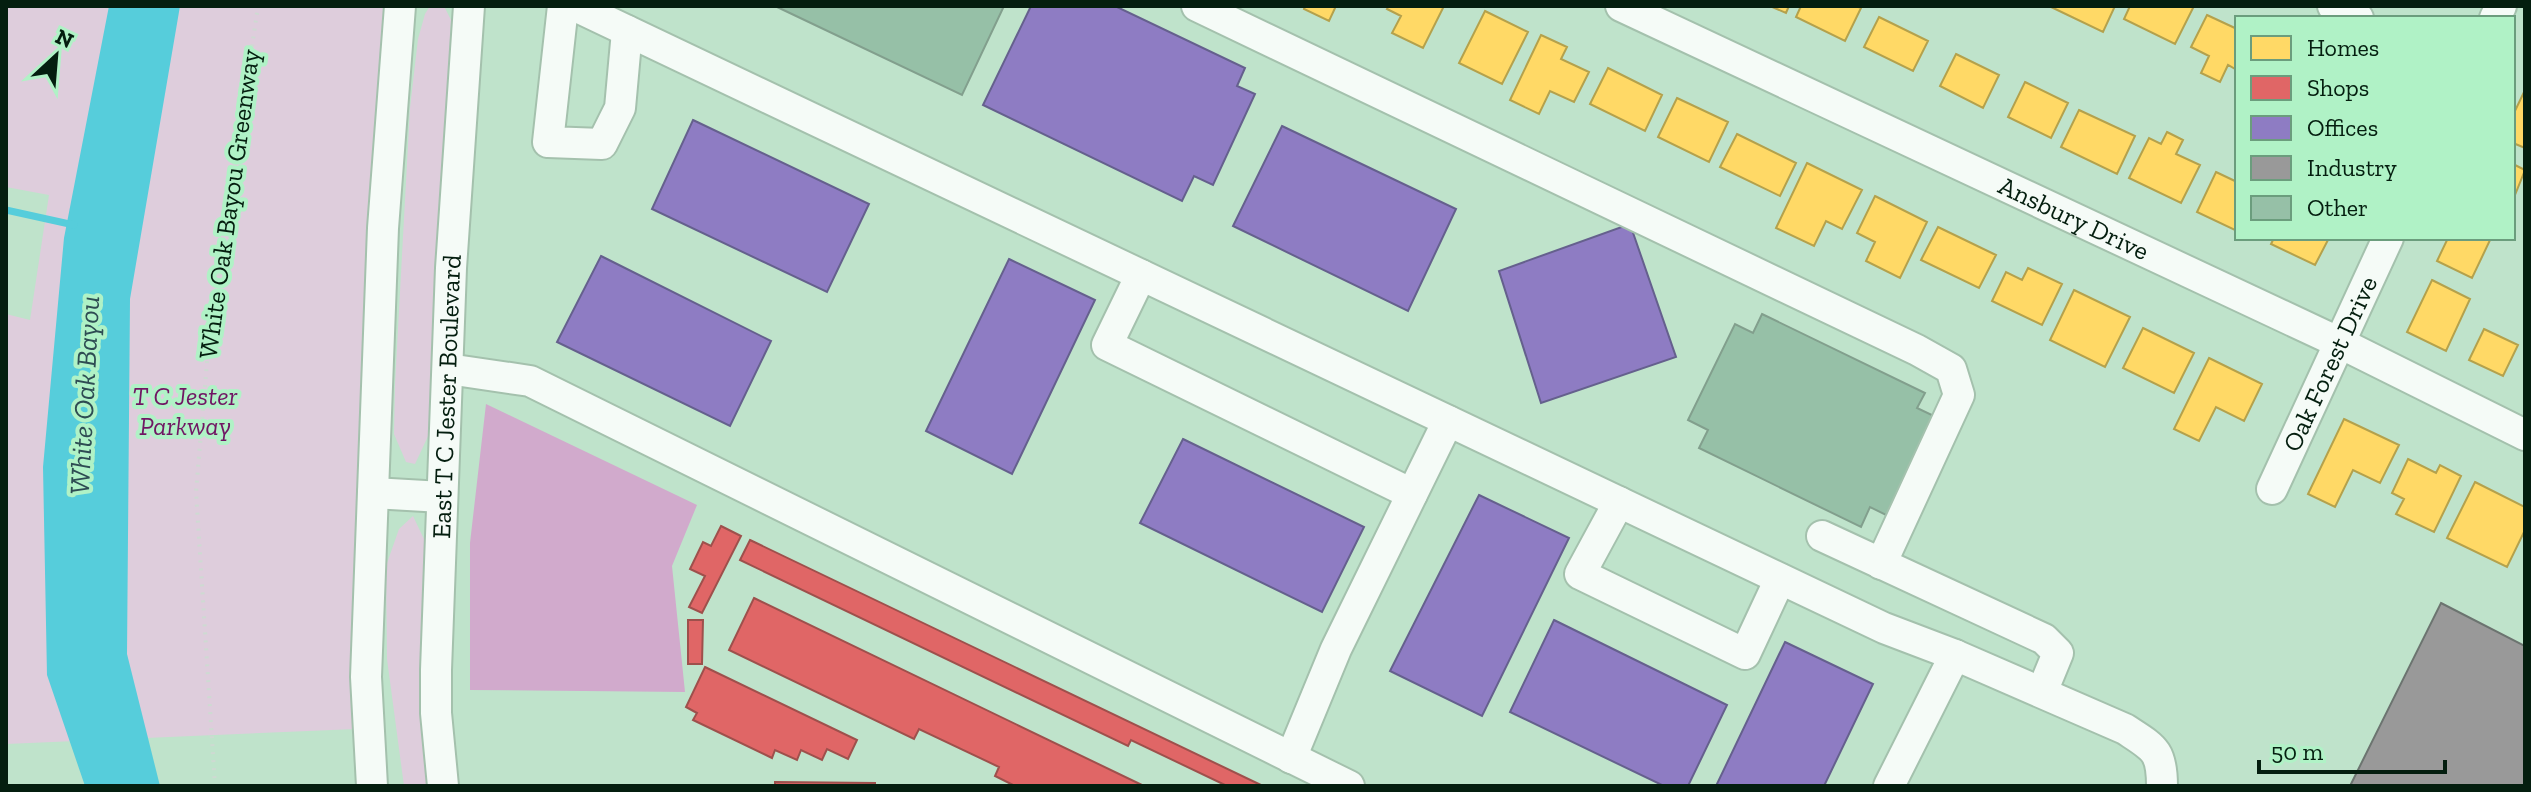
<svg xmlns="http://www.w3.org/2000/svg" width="2531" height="792" font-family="'Zilla Slab',serif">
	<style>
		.green { fill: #decddc }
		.forest { fill: #d1aacc }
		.water { fill: #56cddb }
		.homes { fill: #ffd966; stroke: #b4a14c; stroke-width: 2 }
		.shops { fill: #e06666; stroke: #9e504c; stroke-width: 2 }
		.offices { fill: #8e7cc3; stroke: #65608d; stroke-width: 2 }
		.industry { fill: #999; stroke: #6c7470; stroke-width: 2 }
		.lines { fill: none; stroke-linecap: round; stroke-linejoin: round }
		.stream { stroke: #56cddb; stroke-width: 7 }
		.building { fill: #96c0a7; stroke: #829f8d; stroke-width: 2 }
		.minor-casing { stroke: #a4c1ad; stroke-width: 34 }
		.path { stroke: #cedad2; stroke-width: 4; stroke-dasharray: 2 6; stroke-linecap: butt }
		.minor { stroke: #f5fbf7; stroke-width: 30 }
		.labels { text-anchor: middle; stroke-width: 8; stroke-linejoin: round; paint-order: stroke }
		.street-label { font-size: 26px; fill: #041e0f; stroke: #b0f2c6 }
		.park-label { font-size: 26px; font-style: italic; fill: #701663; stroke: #b0f2c6 }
		.water-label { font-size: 28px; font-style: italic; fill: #2e4c53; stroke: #b0f2c6 }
	</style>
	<rect width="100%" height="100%" fill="#bfe3cb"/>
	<path class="green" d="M6 6H388L356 729 6 744V314L30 320 49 195 6 187Z
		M430 6H444L451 20 430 432 415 464 406 462 394 434 395 384 410 108 418 39 425 14Z
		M413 516 432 556 429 786H404L387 659 386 566 399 529Z"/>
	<path class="forest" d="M486 404 697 505 672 566 685 692 470 690V543Z"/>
	<path class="water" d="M109 6H180L130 299 127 654 160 786H85L47 675 43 467 64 238Z"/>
	<path class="homes" d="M1305 6H1336L1329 21 1304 9Z
		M1389 6H1444L1423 48 1392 33 1401 16 1387 9Z
		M1770 6H1789L1786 13Z
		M1801 6H1856L1861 8 1845 41 1796 17Z
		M2049 6H2115L2103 32Z
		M2130 6H2194L2175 44 2124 19Z
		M1485 11 1528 32 1502 84 1459 63Z
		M2207 15 2237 29V70L2228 65 2220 82 2201 73 2209 56 2191 47Z
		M1879 17 1928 41 1913 71 1864 47Z
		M1541 35 1567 47 1561 59 1589 72 1574 102 1550 91 1539 114 1510 100Z
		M1956 54 1999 75 1983 108 1940 86Z
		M1608 68 1662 95 1645 131 1590 104Z
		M2025 82 2068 103 2051 138 2008 117Z
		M2525 90V148L2513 143V115Z
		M1677 98 1728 122 1709 162 1658 137Z
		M2079 110 2135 136 2117 174 2061 147Z
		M2167 132 2183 140 2176 154 2200 165 2181 203 2129 178 2149 138 2161 144Z
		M1737 134 1796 163 1780 196 1720 167Z
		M1807 163 1862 190 1842 229 1826 221 1814 246 1776 228Z
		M2513 164 2525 170 2513 200Z
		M2216 172 2237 182V231L2197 212Z
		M1875 196 1927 222 1900 278 1866 261 1875 242 1857 233Z
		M1938 227 1996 255 1979 288 1921 260Z
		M2274 238H2329L2315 265 2271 244Z
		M2448 238H2491L2472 278 2437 261Z
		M2028 268 2062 284 2042 325 1992 301 2006 272 2022 280Z
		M2432 280 2470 299 2446 351 2407 332Z
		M2074 290 2130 317 2105 367 2050 340Z
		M2143 328 2194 353 2174 393 2123 368Z
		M2484 329 2518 345 2503 376 2469 360Z
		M2209 358 2262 384 2244 421 2216 407 2199 441 2174 429Z
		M2344 419 2399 445 2380 483 2353 470 2335 507 2308 494Z
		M2408 459 2436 473 2440 465 2461 476 2434 532 2396 514 2404 499 2392 493Z
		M2475 482 2525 507V530L2507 567 2447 538Z"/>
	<path class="shops" d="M721 526 741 536 702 613 689 607 705 576 690 569 703 542 711 546Z
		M750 540 1263 786H1227L1131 740 1128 746 740 560Z
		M754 598 1144 786H1015L995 776 999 767 919 729 914 739 729 650Z
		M688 620H703L702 664H688Z
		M705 667 857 740 848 759 827 749 822 760 801 750 797 760 775 750 772 758 693 720 697 713 686 707Z
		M775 782 875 783V786H775Z"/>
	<path class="offices" d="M1031 6H1115L1245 68 1237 86 1255 94 1213 185 1194 176 1182 201 983 105Z
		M693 120 869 204 827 292 652 209Z
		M1282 126 1456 209 1408 311 1233 226Z
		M1630 224 1676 357 1541 403 1499 271Z
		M601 256 771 341 730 426 557 342Z
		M1009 259 1095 300 1012 474 926 431Z
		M1183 439 1364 527 1322 612 1140 523Z
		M1479 495 1569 538 1482 716 1390 671Z
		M1554 620 1727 705 1688 786H1664L1510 712Z
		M1785 642 1873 684 1824 786H1716Z"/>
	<path class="industry" d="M2441 603 2525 646V786H2350Z"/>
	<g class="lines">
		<path class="stream" d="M6 210 74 225"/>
	</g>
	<path class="building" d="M775 6H1004L962 95Z
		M1762 314 1925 393 1917 408 1936 417 1888 516 1870 507 1861 527 1699 448 1708 430 1688 420 1735 324 1753 333Z"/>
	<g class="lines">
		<defs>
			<g id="minor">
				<path d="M563 6 548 142 602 144 620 108 627 31"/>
				<path d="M575 6 1884 628 1955 655 2125 729C2154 748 2162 750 2162 786"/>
				<path d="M1197 6 1917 350 1951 369 1959 395 1881 564"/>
				<path id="s1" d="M1621 6 2338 342 2525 435"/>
				<path d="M2333 6 2358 18"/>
				<path d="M2495 18 2501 6"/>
				<path d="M1141 275 1107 345 1412 494"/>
				<path d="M448 369 530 381 1349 786"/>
				<path id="s2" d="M2272 489 2388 238"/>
				<path d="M373 493 442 497"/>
				<path d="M1619 502 1580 574 1745 654 1780 579"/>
				<path d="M1822 536 2044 639 2058 653 2042 692"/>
				<path d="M1291 758 1336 649 1448 421"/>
				<path d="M372 786 366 677 383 228 400 6"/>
				<path id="s3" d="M443 786 436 713V670L451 268 469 6"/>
				<path d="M1889 786 1955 655"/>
			</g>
		</defs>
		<use href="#minor" class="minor-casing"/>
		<path class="path" d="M215 786 196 492 209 338 258 6"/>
		<use href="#minor" class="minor"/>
	</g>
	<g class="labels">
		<g class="street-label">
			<text transform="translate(229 204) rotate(-82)" y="9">White Oak Bayou Greenway</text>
			<text dy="9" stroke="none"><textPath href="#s1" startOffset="500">Ansbury Drive</textPath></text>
			<text dy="9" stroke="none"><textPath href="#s2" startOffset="138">Oak Forest Drive</textPath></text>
			<text dy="9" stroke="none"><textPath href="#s3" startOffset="390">East T C Jester Boulevard</textPath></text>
		</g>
		<g class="park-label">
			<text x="185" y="405">T C Jester<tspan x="185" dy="30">Parkway</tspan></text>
		</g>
		<g class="water-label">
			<text transform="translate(84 395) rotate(-87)" y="10">White Oak Bayou</text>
		</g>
	</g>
	<rect width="2531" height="792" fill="none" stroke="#041e0f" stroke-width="16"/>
	<rect x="2235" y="16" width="280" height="224" fill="#b0f2c6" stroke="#6b9d7d" stroke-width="2"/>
	<rect x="2251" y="36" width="40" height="24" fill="#ffd966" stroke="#6b9d7d" stroke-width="2"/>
	<text x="2307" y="56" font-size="24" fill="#041e0f">Homes</text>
	<rect x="2251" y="76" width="40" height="24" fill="#e06666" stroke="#6b9d7d" stroke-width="2"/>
	<text x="2307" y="96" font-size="24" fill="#041e0f">Shops</text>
	<rect x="2251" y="116" width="40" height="24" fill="#8e7cc3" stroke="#6b9d7d" stroke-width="2"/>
	<text x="2307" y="136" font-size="24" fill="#041e0f">Offices</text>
	<rect x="2251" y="156" width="40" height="24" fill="#999999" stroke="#6b9d7d" stroke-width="2"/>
	<text x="2307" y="176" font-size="24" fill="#041e0f">Industry</text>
	<rect x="2251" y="196" width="40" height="24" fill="#96c0a7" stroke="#6b9d7d" stroke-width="2"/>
	<text x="2307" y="216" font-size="24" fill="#041e0f">Other</text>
	<g transform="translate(56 56) rotate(26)" stroke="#b0f2c6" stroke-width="6" paint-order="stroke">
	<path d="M0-6L14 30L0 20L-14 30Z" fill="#041e0f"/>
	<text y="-12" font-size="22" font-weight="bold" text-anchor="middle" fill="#041e0f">N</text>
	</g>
	<path d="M2259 760v12h186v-12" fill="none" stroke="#041e0f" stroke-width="4"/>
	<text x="2271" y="760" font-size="24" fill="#041e0f" stroke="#b0f2c6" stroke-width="6" paint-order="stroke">50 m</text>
</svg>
